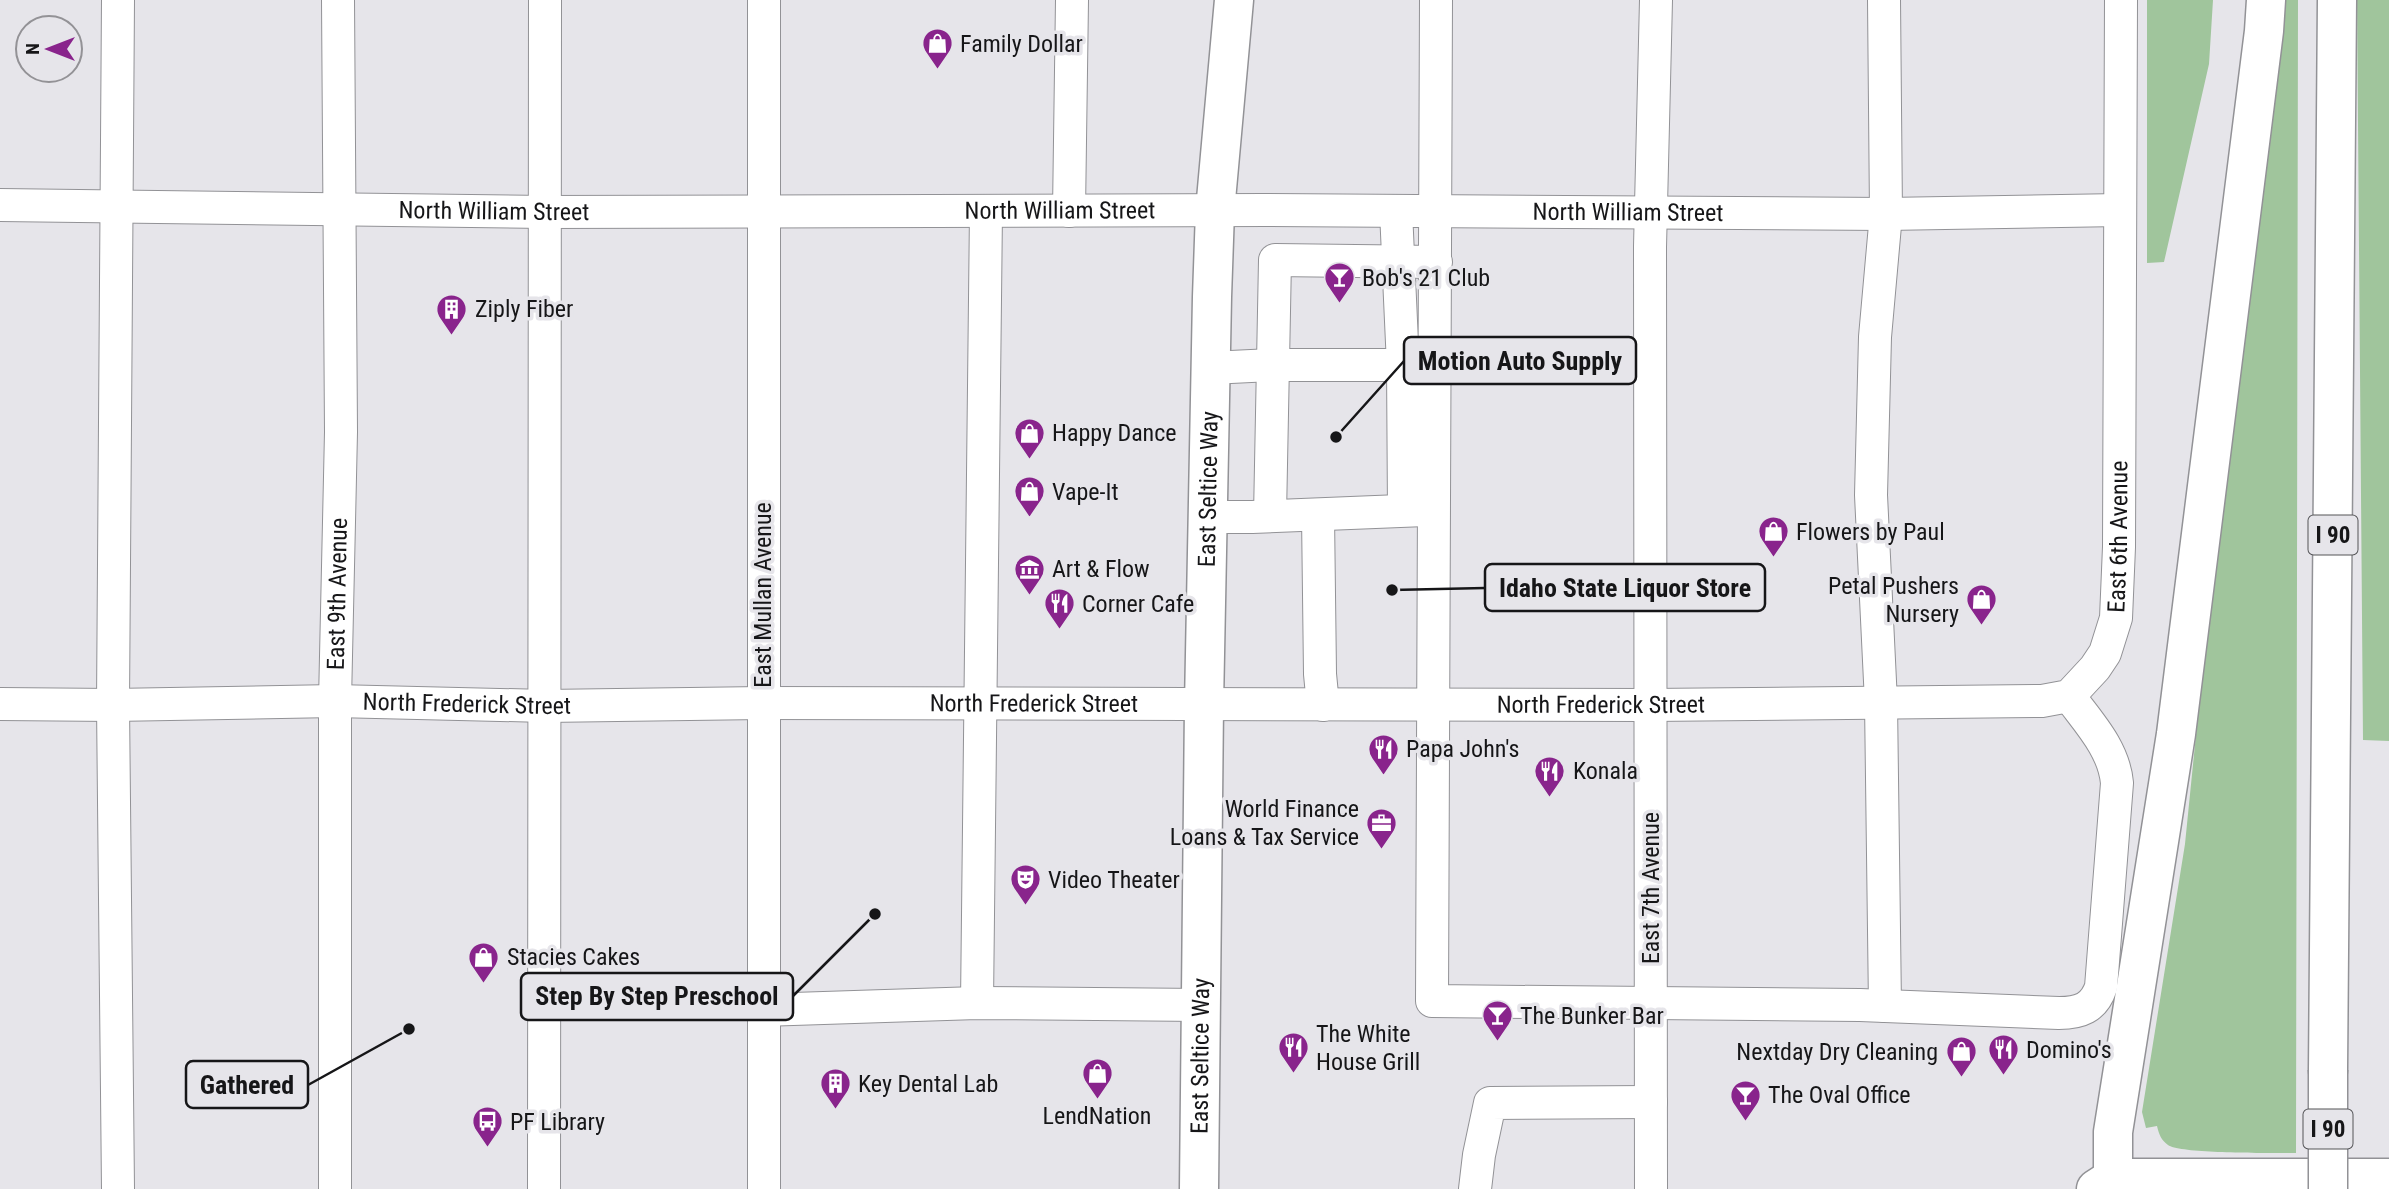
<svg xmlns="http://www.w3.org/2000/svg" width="2389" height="1189" font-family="'Roboto Condensed',sans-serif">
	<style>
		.green { fill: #a0c59c }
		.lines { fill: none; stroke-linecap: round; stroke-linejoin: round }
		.minor-casing { stroke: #929296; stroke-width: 34 }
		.major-casing { stroke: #929296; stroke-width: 41 }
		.highway-casing { stroke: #929296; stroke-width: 41 }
		.minor { stroke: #fff; stroke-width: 32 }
		.major { stroke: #fff; stroke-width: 38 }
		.highway { stroke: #fff; stroke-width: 38 }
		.highway-bridge-casing { stroke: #929296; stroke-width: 41; stroke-linecap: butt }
		.highway-bridge { stroke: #fff; stroke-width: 38 }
		.labels { text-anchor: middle; stroke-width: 7; stroke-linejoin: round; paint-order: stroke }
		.shield { fill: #e6e5ea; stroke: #545457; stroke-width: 2 }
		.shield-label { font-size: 23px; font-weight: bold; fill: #161618 }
		.poi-label { font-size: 24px; fill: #161618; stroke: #e6e5ea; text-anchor: start }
		.street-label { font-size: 24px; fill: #161618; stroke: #e6e5ea }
		.leader { fill: none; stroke: #161618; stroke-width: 2.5 }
		.callout-dot { fill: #161618; stroke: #e6e5ea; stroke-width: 2.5 }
		.callout { fill: #e6e5ea; stroke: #161618; stroke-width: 2.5 }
		.callout-label { font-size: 26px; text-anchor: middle; font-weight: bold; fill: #161618 }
	</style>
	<rect width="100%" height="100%" fill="#e6e5ea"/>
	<path class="green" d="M2147 0H2213L2209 64 2164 262 2147 263Z
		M2283 0H2298L2296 1153C2276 1153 2180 1154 2168 1145 2161 1140 2159 1134 2157 1126L2146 1128 2142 1112 2185 844 2215 546Z
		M2357 0H2389V741L2363 740Z"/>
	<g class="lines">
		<defs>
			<g id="minor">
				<path d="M118 0 113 705 118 1189"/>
				<path d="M1436 0 1432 1001 1860 1005 2059 1013C2080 1013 2094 1008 2101 987L2117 783C2114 749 2089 723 2069 696"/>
				<path d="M1884 0 1886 214 1875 337 1871 495 1881 702 1885 1006"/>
				<path id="s1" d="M0 205 545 212 1267 210 1886 214 2120 210"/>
				<path d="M1069 211 1072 0"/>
				<path d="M1396 211 1403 365 1404 510"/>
				<path d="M1210 368 1272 365H1425"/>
				<path d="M1318 515 1320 674 1323 705"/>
				<path d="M1270 516 1275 260 1436 262"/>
				<path d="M1206 517H1252L1425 510"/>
				<path id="s2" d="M0 704 113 705 335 701 545 706 762 703 1650 705 2042 701 2069 696 2095 668 2105 653 2116 618 2119 547 2121 0"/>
				<path d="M977 1003 986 211"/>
				<path d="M762 1010 977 1003 1202 1005"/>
				<path id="s3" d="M335 1189V701L341 432 338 0"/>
				<path d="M544 1189 545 0"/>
				<path d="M764 1189V0"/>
				<path d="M1475 1189 1479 1155 1490 1103 1651 1102"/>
				<path d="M1651 1189 1650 247 1656 0"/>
			</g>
			<g id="major">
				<path id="s4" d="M1199 1189 1204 705 1212 297 1215 211 1234 0"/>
				<path d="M2096 1189 2113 1178H2389"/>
			</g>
			<path id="highway" d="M2328 1070 2337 0
				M2113 1189V1132L2176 734 2264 31 2266 0"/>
		</defs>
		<use href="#minor" class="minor-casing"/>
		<use href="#major" class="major-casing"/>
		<use href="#highway" class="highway-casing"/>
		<use href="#minor" class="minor"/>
		<use href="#major" class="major"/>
		<use href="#highway" class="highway"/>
		<defs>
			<path id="highway-bridge" d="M2328 1070V1189"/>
		</defs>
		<use href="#highway-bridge" class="highway-bridge-casing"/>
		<use href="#highway-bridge" class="highway-bridge"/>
	</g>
	<defs>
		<symbol id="shop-pin" viewBox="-11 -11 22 30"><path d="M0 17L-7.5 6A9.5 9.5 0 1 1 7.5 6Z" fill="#89248c" stroke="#e6e5ea"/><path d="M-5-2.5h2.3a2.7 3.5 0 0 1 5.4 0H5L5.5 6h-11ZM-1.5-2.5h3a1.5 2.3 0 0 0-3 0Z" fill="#fff"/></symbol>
		<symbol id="bar-pin" viewBox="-11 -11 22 30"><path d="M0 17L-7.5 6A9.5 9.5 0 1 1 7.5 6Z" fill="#89248c" stroke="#e6e5ea"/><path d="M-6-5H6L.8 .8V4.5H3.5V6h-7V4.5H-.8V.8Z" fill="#fff"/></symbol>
		<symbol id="building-pin" viewBox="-11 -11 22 30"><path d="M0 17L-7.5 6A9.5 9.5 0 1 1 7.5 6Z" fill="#89248c" stroke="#e6e5ea"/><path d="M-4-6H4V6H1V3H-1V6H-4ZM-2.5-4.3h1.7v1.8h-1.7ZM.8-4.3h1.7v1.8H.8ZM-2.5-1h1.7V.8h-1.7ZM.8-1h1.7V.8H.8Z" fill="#fff"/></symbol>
		<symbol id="museum-pin" viewBox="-11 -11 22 30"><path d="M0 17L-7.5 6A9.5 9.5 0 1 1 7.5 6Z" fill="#89248c" stroke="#e6e5ea"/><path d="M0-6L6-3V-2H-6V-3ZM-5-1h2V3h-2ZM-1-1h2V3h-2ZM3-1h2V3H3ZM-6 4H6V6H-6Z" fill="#fff"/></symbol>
		<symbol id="restaurant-pin" viewBox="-11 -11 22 30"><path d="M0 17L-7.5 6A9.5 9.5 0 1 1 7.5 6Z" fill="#89248c" stroke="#e6e5ea"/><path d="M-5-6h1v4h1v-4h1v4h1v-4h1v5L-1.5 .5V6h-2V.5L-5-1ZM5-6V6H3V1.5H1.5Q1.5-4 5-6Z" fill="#fff"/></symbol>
		<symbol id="office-pin" viewBox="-11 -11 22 30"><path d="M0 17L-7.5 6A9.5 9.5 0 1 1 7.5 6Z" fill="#89248c" stroke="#e6e5ea"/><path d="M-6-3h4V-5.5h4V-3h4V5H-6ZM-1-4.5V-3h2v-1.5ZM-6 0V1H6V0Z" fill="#fff"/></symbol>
		<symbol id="theatre-pin" viewBox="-11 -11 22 30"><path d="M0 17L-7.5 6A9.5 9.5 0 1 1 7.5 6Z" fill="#89248c" stroke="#e6e5ea"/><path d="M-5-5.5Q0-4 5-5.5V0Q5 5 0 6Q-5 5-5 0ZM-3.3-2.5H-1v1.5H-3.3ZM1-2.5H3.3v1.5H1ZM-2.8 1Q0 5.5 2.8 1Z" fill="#fff"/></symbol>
		<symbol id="bus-pin" viewBox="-11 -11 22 30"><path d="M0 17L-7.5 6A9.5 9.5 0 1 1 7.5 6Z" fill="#89248c" stroke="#e6e5ea"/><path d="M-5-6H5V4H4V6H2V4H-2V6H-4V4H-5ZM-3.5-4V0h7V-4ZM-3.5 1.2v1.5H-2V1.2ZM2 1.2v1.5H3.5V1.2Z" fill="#fff"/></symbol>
	</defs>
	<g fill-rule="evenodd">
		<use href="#shop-pin" x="920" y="26" width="35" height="47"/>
		<use href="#bar-pin" x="1322" y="260" width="35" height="47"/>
		<use href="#building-pin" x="434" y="292" width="35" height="47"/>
		<use href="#shop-pin" x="1012" y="416" width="35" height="47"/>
		<use href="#shop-pin" x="1012" y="474" width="35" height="47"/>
		<use href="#shop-pin" x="1756" y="514" width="35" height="47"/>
		<use href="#museum-pin" x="1012" y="552" width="35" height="47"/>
		<use href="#shop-pin" x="1964" y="582" width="35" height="47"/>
		<use href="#restaurant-pin" x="1042" y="586" width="35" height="47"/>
		<use href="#restaurant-pin" x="1366" y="732" width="35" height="47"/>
		<use href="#restaurant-pin" x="1532" y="754" width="35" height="47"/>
		<use href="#office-pin" x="1364" y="806" width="35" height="47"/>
		<use href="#theatre-pin" x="1008" y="862" width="35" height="47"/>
		<use href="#shop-pin" x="466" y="940" width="35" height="47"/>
		<use href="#bar-pin" x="1480" y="998" width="35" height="47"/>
		<use href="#restaurant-pin" x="1276" y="1030" width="35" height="47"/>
		<use href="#restaurant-pin" x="1986" y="1032" width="35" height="47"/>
		<use href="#shop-pin" x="1944" y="1034" width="35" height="47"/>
		<use href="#shop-pin" x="1080" y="1056" width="35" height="47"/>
		<use href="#building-pin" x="818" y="1066" width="35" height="47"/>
		<use href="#bar-pin" x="1728" y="1078" width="35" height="47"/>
		<use href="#bus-pin" x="470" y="1104" width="35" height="47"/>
	</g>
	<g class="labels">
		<g class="shield">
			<rect x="2308.5" y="515.5" width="49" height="39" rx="5"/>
			<rect x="2303.5" y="1109.5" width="49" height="39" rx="5"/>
		</g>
		<g class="shield-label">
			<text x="2333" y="543">I 90</text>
			<text x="2328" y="1137">I 90</text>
		</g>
		<g class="poi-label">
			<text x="960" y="52">Family Dollar</text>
			<text x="1362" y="286">Bob's 21 Club</text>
			<text x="475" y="317">Ziply Fiber</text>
			<text x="1052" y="441">Happy Dance</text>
			<text x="1052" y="500">Vape-It</text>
			<text x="1796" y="540">Flowers by Paul</text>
			<text x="1052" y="577">Art &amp; Flow</text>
			<text x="1959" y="594" text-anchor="end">Petal Pushers<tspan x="1959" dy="28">Nursery</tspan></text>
			<text x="1082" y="612">Corner Cafe</text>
			<text x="1406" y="757">Papa John's</text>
			<text x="1573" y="779">Konala</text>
			<text x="1359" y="817" text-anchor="end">World Finance<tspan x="1359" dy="28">Loans &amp; Tax Service</tspan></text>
			<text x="1048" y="888">Video Theater</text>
			<text x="507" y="965">Stacies Cakes</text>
			<text x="1520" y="1024">The Bunker Bar</text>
			<text x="1316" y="1042">The White<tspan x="1316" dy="28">House Grill</tspan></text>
			<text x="2026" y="1058">Domino's</text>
			<text x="1938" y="1060" text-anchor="end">Nextday Dry Cleaning</text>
			<text x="858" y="1092">Key Dental Lab</text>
			<text x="1768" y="1103">The Oval Office</text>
			<text x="1097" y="1124" text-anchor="middle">LendNation</text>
			<text x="510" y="1130">PF Library</text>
		</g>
		<g class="street-label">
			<text dy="8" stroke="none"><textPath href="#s1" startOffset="1060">North William Street</textPath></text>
			<text dy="8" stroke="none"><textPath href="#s1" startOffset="494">North William Street</textPath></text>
			<text dy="8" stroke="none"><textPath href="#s1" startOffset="1628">North William Street</textPath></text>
			<text dy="8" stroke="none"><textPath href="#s4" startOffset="700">East Seltice Way</textPath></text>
			<text dy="8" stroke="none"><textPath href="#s2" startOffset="2244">East 6th Avenue</textPath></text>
			<text dy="8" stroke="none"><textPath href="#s3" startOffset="595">East 9th Avenue</textPath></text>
			<text transform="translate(763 595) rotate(-90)" y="8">East Mullan Avenue</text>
			<text dy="8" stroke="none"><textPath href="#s2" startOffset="467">North Frederick Street</textPath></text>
			<text dy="8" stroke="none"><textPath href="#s2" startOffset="1034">North Frederick Street</textPath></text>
			<text dy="8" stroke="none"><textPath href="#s2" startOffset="1601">North Frederick Street</textPath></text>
			<text transform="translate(1651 888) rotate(-90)" y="8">East 7th Avenue</text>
			<text dy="8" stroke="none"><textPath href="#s4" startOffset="133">East Seltice Way</textPath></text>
		</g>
	</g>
	<path class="leader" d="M1336 437L1404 361M1392 590L1485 588M875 914L793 996M409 1029L308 1085"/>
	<g class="callout-dot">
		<circle cx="1336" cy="437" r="7"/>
		<circle cx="1392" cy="590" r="7"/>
		<circle cx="875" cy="914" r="7"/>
		<circle cx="409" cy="1029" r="7"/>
	</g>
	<g class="callout">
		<rect x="1404" y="337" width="232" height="47" rx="7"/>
		<rect x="1485" y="564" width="280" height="47" rx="7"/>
		<rect x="521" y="973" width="272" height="47" rx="7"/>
		<rect x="186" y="1061" width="122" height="47" rx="7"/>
	</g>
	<g class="callout-label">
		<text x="1520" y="370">Motion Auto Supply</text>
		<text x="1625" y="597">Idaho State Liquor Store</text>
		<text x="657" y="1005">Step By Step Preschool</text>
		<text x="247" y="1094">Gathered</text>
	</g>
	<g transform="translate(49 49) rotate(270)"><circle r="33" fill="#e6e5ea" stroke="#939296" stroke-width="2"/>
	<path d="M0-5L12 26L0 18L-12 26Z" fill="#89248c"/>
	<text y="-10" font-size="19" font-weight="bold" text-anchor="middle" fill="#161618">N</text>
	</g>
</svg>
